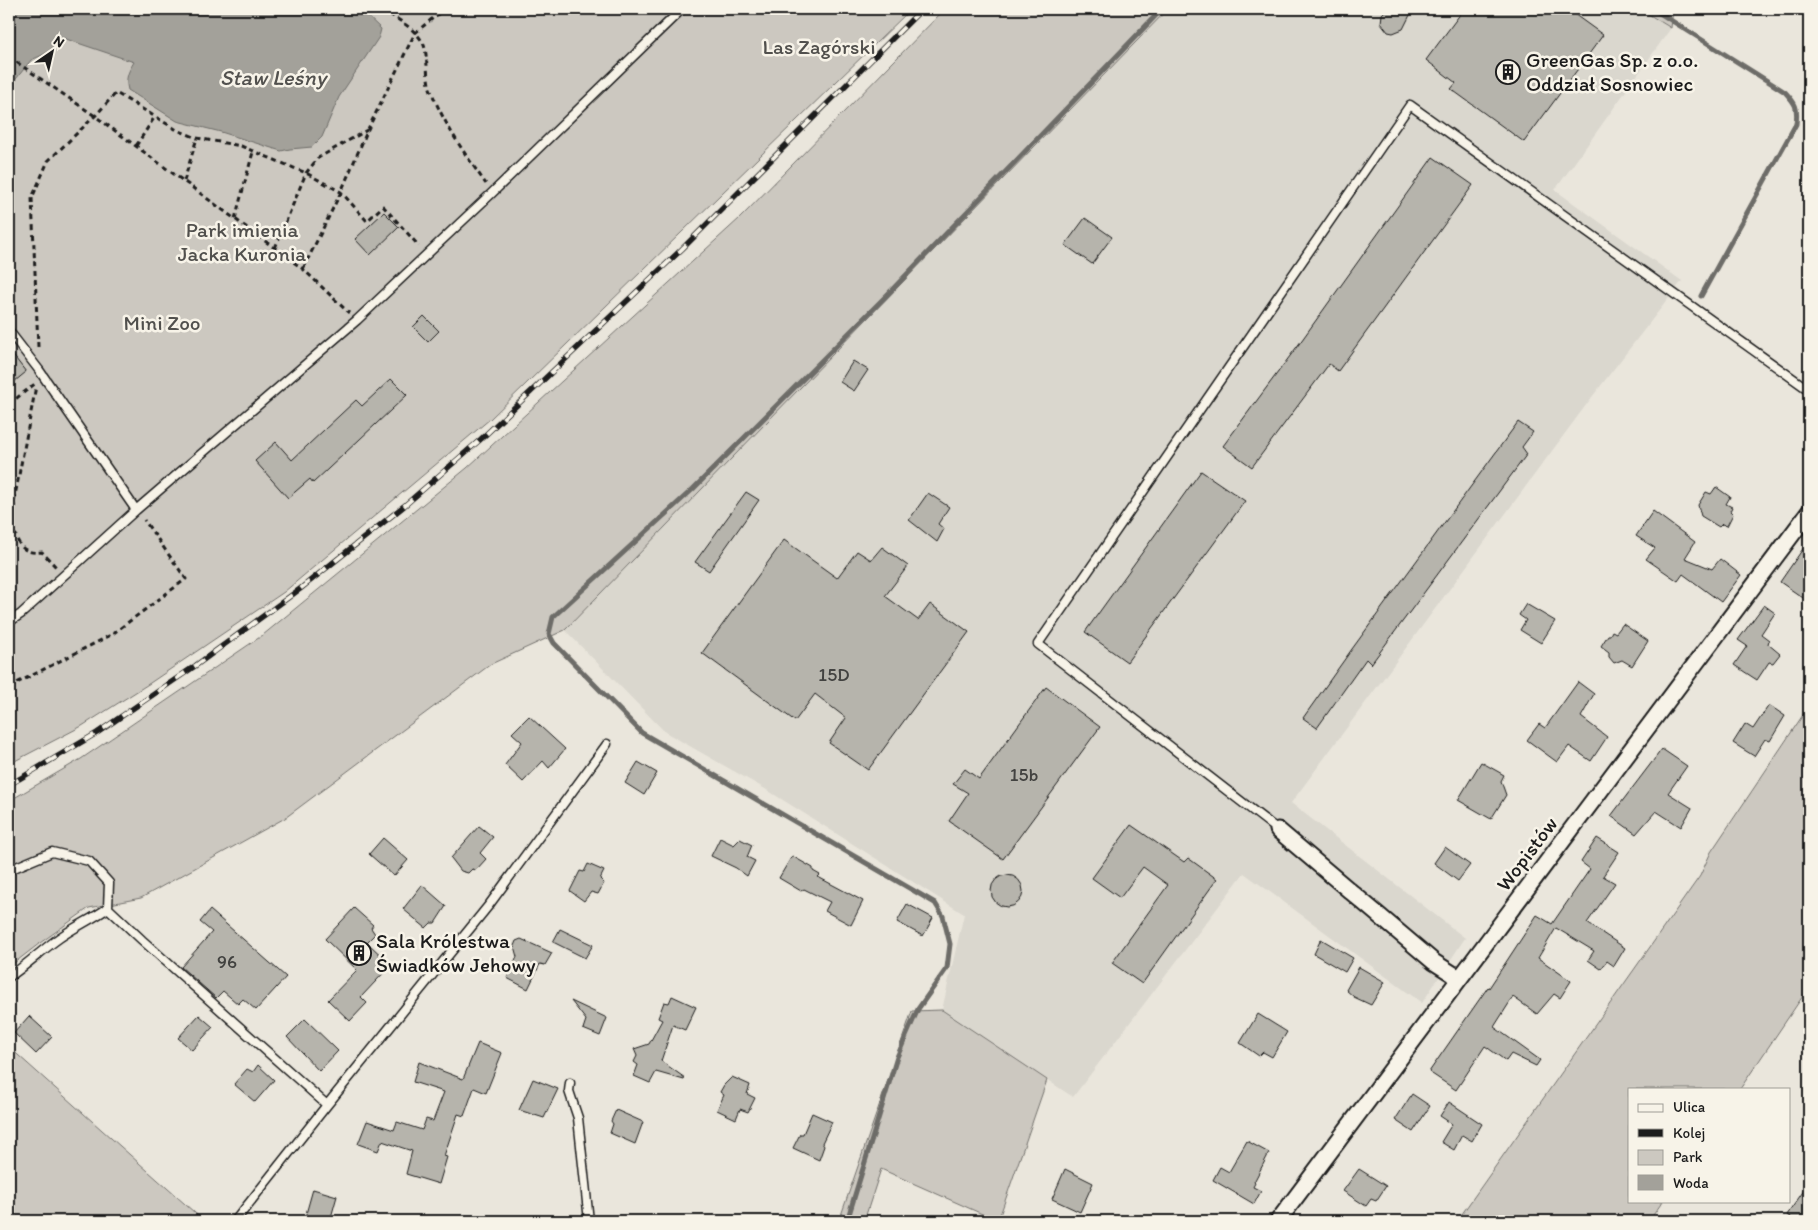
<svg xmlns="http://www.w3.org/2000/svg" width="1818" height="1230" font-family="Itim,sans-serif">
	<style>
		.built { fill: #dad7ce }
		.green { fill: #ccc8c0; stroke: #74726e }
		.water { fill: #a3a19a; stroke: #6d6c68 }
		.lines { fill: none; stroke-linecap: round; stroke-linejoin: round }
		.stream { stroke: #6d6c68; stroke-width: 5 }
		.building { fill: #b6b4ac; stroke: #1c1c1c }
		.lane-casing { stroke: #1c1c1c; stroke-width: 11 }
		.street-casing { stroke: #1c1c1c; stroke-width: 19 }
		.path { stroke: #1c1c1c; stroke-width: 3; stroke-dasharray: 5 4; stroke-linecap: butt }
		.lane { stroke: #f7f3e8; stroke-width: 8 }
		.street { stroke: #f7f3e8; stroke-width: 15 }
		.rail-casing { stroke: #1c1c1c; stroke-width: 5.5 }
		.rail { stroke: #f7f3e8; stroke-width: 4; stroke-dasharray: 11; stroke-linecap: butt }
		.labels { text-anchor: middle; stroke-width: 5; stroke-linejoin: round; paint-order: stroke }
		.number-label { font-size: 19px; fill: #424240 }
		.park-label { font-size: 21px; fill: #51504d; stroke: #f7f3e8 }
		.poi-label { font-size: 21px; fill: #1c1c1c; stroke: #f7f3e8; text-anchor: start }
		.street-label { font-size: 21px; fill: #1c1c1c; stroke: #f7f3e8 }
		.water-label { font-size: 22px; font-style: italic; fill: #52514e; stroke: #f7f3e8 }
	</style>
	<rect width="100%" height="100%" fill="#eae6dc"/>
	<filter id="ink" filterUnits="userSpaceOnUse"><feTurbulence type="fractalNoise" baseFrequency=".02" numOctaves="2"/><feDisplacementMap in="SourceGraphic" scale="10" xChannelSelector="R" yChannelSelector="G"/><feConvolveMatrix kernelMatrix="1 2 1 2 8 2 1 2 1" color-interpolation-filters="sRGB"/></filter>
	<g filter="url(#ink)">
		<path class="built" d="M1168 9H1640L1671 28 1555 190 1682 281 1592 397 1291 803 1465 938 1422 1003 1244 873 1073 1097 942 1010 964 914 767 790 665 732 565 630Z"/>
		<path class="green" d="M9 9H911L490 419 284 592 150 683 82 726 9 764Z
			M945 9H1168L565 630 491 664 285 818 141 898 89 908 40 943 9 967V801L81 759 263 635 467 468 740 218Z
			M1640 9H1673L1671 28Z
			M1809 706V987L1740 1089H1629V1201H1663L1649 1221H1457L1700 876 1711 852Z
			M942 1010 1047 1080 998 1221 881 1169 865 1218 870 1221H839L912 1011Z
			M9 1047 204 1221H9Z"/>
		<path class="water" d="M9 9H360L381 29 379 37 339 97 322 137 312 147 290 149 281 151 221 132 177 121 128 90C125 78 128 72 134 62L63 38 52 51 31 60 9 88Z"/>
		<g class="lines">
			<path class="stream" d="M1653 9 1785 92C1796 104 1798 107 1796 124L1701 296
				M1662 14 1673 9
				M847 1221 897 1057 918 1009 947 968 950 944 943 916 935 903 642 733 554 643 549 634 553 617 693 489 887 295 1162 9"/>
		</g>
		<path class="building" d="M1387 9H1413L1403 29 1393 33 1388 32 1381 23 1382 14Z
			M1464 9H1567L1603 35 1524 142 1451 89 1456 83 1426 60Z
			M1433 157 1473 185 1338 371 1329 364 1252 467 1223 446 1299 344Z
			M384 212 399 227 370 255 355 239Z
			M1085 218 1112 237 1092 264 1065 245Z
			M424 316 439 331 428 342 413 327Z
			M9 350 26 372 9 386Z
			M853 361 868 370 854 391 840 382Z
			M391 379 407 395 313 483 310 479 288 498 255 461 276 442 292 460 356 400 362 406Z
			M1518 422 1533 432 1522 447 1527 454 1371 664 1366 659 1317 728 1303 718 1352 649Z
			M1201 471 1245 501 1127 662 1085 632Z
			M1716 487 1730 497 1726 504 1732 507 1730 511 1733 514 1727 526 1722 524 1719 527 1701 516 1698 505 1706 492 1711 494Z
			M746 492 759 500 709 571 695 562Z
			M928 493 949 507 938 524 944 529 937 542 909 520Z
			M1653 511 1695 542 1685 558 1712 569 1720 559 1741 575 1721 602 1683 574 1678 581 1646 559 1655 548 1636 536Z
			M784 540 837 578 857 551 871 560 882 547 908 566 885 596 918 620 930 604 969 632 868 770 829 743 846 718 815 694 795 721 702 653Z
			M1809 540V602L1780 582Z
			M1526 604 1555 621 1541 643 1520 630 1526 620 1519 615Z
			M1764 605 1775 613 1761 634 1769 640 1768 644 1780 654 1773 663 1769 662 1757 680 1734 665 1747 646 1738 640Z
			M1623 624 1648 641 1632 666 1622 660 1614 663 1609 657V652L1601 646 1608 635H1610L1612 631 1616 633Z
			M1578 682 1594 694 1581 717 1607 737 1591 761 1569 746 1557 762 1527 740 1539 724 1545 728Z
			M1046 687 1100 727 1003 859 949 821 968 793 953 784 965 769 979 779Z
			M1769 705 1785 716 1770 741 1765 739 1754 756 1733 743 1745 724 1753 729Z
			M529 716 565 749 549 768 543 761 523 782 505 765 522 742 512 733Z
			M1662 749 1687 766 1668 793 1692 808 1681 827 1656 811 1636 834 1611 816Z
			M638 762 657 773 644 795 625 783Z
			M1481 762 1504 775 1501 781 1506 795 1491 819 1458 800Z
			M1131 825 1184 862 1188 858 1217 879 1142 984 1112 963 1168 885 1143 867 1120 898 1092 878Z
			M479 826 493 837 480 853 486 859 476 870 472 869 468 873 461 871 451 858Z
			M383 838 408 860 394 876 369 854Z
			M720 838 734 845 740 839 752 845 747 857 755 861 747 876 736 868 711 856Z
			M1597 838 1619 852 1603 876 1615 883 1587 923 1625 948 1614 966 1607 961 1601 969 1588 960 1594 951 1556 928 1538 958 1571 981 1560 998 1554 994 1537 1014 1513 997 1494 1027 1540 1060 1536 1066 1511 1054 1506 1061 1485 1046 1456 1090 1429 1072 1488 987 1489 988 1537 915 1552 924 1590 869 1581 862Z
			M1445 847 1470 865 1458 881 1434 863Z
			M792 856 813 868V871L820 875 818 877 863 901 851 925 825 911 830 902 804 889 801 891 779 878Z
			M588 864 604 871 600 879 604 883 598 894 591 892 584 901 570 891 580 871 584 872Z
			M991 891a16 16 0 1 1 32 0a16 16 0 1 1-32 0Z
			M422 885 446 906 435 923H431L426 928 403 909Z
			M907 904 933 918 923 936 897 922Z
			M354 908 373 925 371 928 375 934 367 942 391 965 361 997 367 1003 350 1021 328 1000 357 970 325 939Z
			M210 910 286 977 256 1010 243 999 238 1004 223 991 216 998 181 967 212 932 200 922Z
			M560 929 593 945 585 958 553 942Z
			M521 939 552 953 545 965 540 964 528 989 507 978 517 957 514 946 516 941Z
			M1321 939 1353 958 1345 972 1314 954Z
			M1359 967 1385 982 1371 1005 1354 997 1346 990Z
			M672 996 696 1007 685 1030 673 1025 661 1061 685 1078 684 1080 656 1072 650 1083 634 1076 638 1065 634 1062 637 1056 634 1049 649 1044 662 1020 658 1018 664 1002 669 1003Z
			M571 1001 607 1018 600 1036 583 1029 586 1020Z
			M1258 1014 1287 1032 1272 1057 1263 1052 1259 1056 1240 1043Z
			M199 1015 213 1027 192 1050 178 1038Z
			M29 1016 52 1037 36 1054 14 1033Z
			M305 1019 338 1051 319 1071 287 1037Z
			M478 1043 502 1053 486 1093 474 1088 464 1116 458 1114 444 1156 447 1157 439 1184 406 1174 412 1151 382 1141 378 1151 358 1144 367 1121 394 1130 397 1122 422 1130 426 1119 433 1121 444 1092 413 1082 419 1062 463 1079Z
			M258 1065 274 1080 255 1102 234 1084 247 1069 253 1072Z
			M732 1077 750 1085 747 1094 755 1098 748 1112 740 1109 736 1119 717 1110 724 1095 720 1092 724 1085Z
			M533 1079 558 1089 544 1118 519 1110Z
			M1412 1094 1430 1106 1413 1132 1395 1120Z
			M1449 1102 1482 1124 1472 1141 1462 1135 1454 1150 1441 1142 1452 1124 1440 1116Z
			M616 1110 643 1122 635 1144 610 1133 613 1124 611 1121Z
			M812 1113 832 1122 822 1143 824 1146 819 1160 793 1148 800 1134H803Z
			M1247 1141 1269 1153 1254 1182 1255 1183 1253 1187 1261 1191 1254 1204 1213 1180 1220 1167 1229 1172Z
			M1065 1169 1093 1183 1080 1212 1052 1199Z
			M1359 1169 1386 1186 1376 1201 1371 1199 1366 1206 1343 1191Z
			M1809 1183V1221H1796L1787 1215Z
			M313 1189 337 1196 330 1221H304Z"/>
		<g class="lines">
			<defs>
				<path id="lane" d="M9 331 39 370 136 510
					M9 622 21 614 136 510 357 320 492 193 682 9
					M1278 830 1038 644 1410 105 1809 390
					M9 870 52 852 89 861 109 883 108 908C91 920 72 928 55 941 39 953 25 966 9 977
					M108 908 142 940 327 1105
					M570 1083 569 1091 578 1118 589 1221
					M235 1221 327 1105 489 905 607 744"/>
				<path id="street" d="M1278 830 1434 962 1459 978
					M1278 1221 1809 512"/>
			</defs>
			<use href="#lane" class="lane-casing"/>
			<use href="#street" class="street-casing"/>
			<path class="path" d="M382 9C395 18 415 28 423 43 428 52 426 76 430 88 443 123 465 154 486 184
				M9 57 95 116 303 269 349 313
				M136 146 154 118
				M184 181 197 138
				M235 219 253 152
				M275 248 306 173 318 158 367 130
				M303 269 341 192 368 129 415 33 444 9
				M38 347 32 198 48 161 95 116 116 93 177 130 197 138 241 146 306 173 341 192 367 221 383 206 419 246
				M9 404 36 383
				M9 494 13 500
				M12 534 16 535C19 549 28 554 42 552L56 567
				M9 545 14 525V501L36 386
				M9 687 111 635 186 579 144 520"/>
			<use href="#lane" class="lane"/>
			<use href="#street" class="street"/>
			<defs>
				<path id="rail" d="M9 785 97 733 195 666 300 589 404 506 481 439 682 249 922 9"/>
			</defs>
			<use href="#rail" class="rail-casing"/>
			<use href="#rail" class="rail"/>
		</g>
	</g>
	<defs>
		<symbol id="building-ring" viewBox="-11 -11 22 22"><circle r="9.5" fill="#f7f3e8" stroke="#1c1c1c" stroke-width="1.5"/><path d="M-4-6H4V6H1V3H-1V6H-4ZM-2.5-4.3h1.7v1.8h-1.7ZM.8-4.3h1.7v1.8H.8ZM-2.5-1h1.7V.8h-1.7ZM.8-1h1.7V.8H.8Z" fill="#1c1c1c"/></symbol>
	</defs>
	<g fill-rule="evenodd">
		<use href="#building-ring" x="1494" y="58" width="28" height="28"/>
		<use href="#building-ring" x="345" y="939" width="28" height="28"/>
	</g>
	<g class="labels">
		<g class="number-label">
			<text x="834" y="681">15D</text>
			<text x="1024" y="781">15b</text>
			<text x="227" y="968">96</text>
		</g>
		<g class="park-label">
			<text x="819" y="54">Las Zagórski</text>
			<text x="242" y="237">Park imienia<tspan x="242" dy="24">Jacka Kuronia</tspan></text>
			<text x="162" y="330">Mini Zoo</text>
		</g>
		<g class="poi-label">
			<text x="1526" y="67">GreenGas Sp. z o.o.<tspan x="1526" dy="24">Oddział Sosnowiec</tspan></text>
			<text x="376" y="948">Sala Królestwa<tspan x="376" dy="24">Świadków Jehowy</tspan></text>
		</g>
		<g class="street-label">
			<text transform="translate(1527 854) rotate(-53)" y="7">Wopistów</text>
		</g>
		<g class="water-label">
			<text x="273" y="85">Staw Leśny</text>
		</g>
	</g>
	<rect width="1818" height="1230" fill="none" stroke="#f7f3e8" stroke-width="30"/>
	<rect x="15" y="15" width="1788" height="1200" fill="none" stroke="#1c1c1c" stroke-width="2" filter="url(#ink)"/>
	<rect x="1628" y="1088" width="162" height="115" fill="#f7f3e8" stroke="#9f9d96"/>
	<rect x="1638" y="1104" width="25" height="8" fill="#f7f3e8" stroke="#9f9d96"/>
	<text x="1673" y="1112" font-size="15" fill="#1c1c1c">Ulica</text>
	<rect x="1638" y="1129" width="25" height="8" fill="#1c1c1c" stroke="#9f9d96"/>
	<text x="1673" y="1138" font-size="15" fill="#1c1c1c">Kolej</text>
	<rect x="1638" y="1150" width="25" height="15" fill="#ccc8c0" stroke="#9f9d96"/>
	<text x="1673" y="1162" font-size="15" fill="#1c1c1c">Park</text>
	<rect x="1638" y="1175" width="25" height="15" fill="#a3a19a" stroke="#9f9d96"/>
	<text x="1673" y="1188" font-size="15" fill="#1c1c1c">Woda</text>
	<g transform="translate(52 52) rotate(34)" stroke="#f7f3e8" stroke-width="4" paint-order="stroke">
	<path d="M0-4L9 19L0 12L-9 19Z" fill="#1c1c1c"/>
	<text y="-8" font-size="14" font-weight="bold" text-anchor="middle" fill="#1c1c1c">N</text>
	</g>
</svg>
